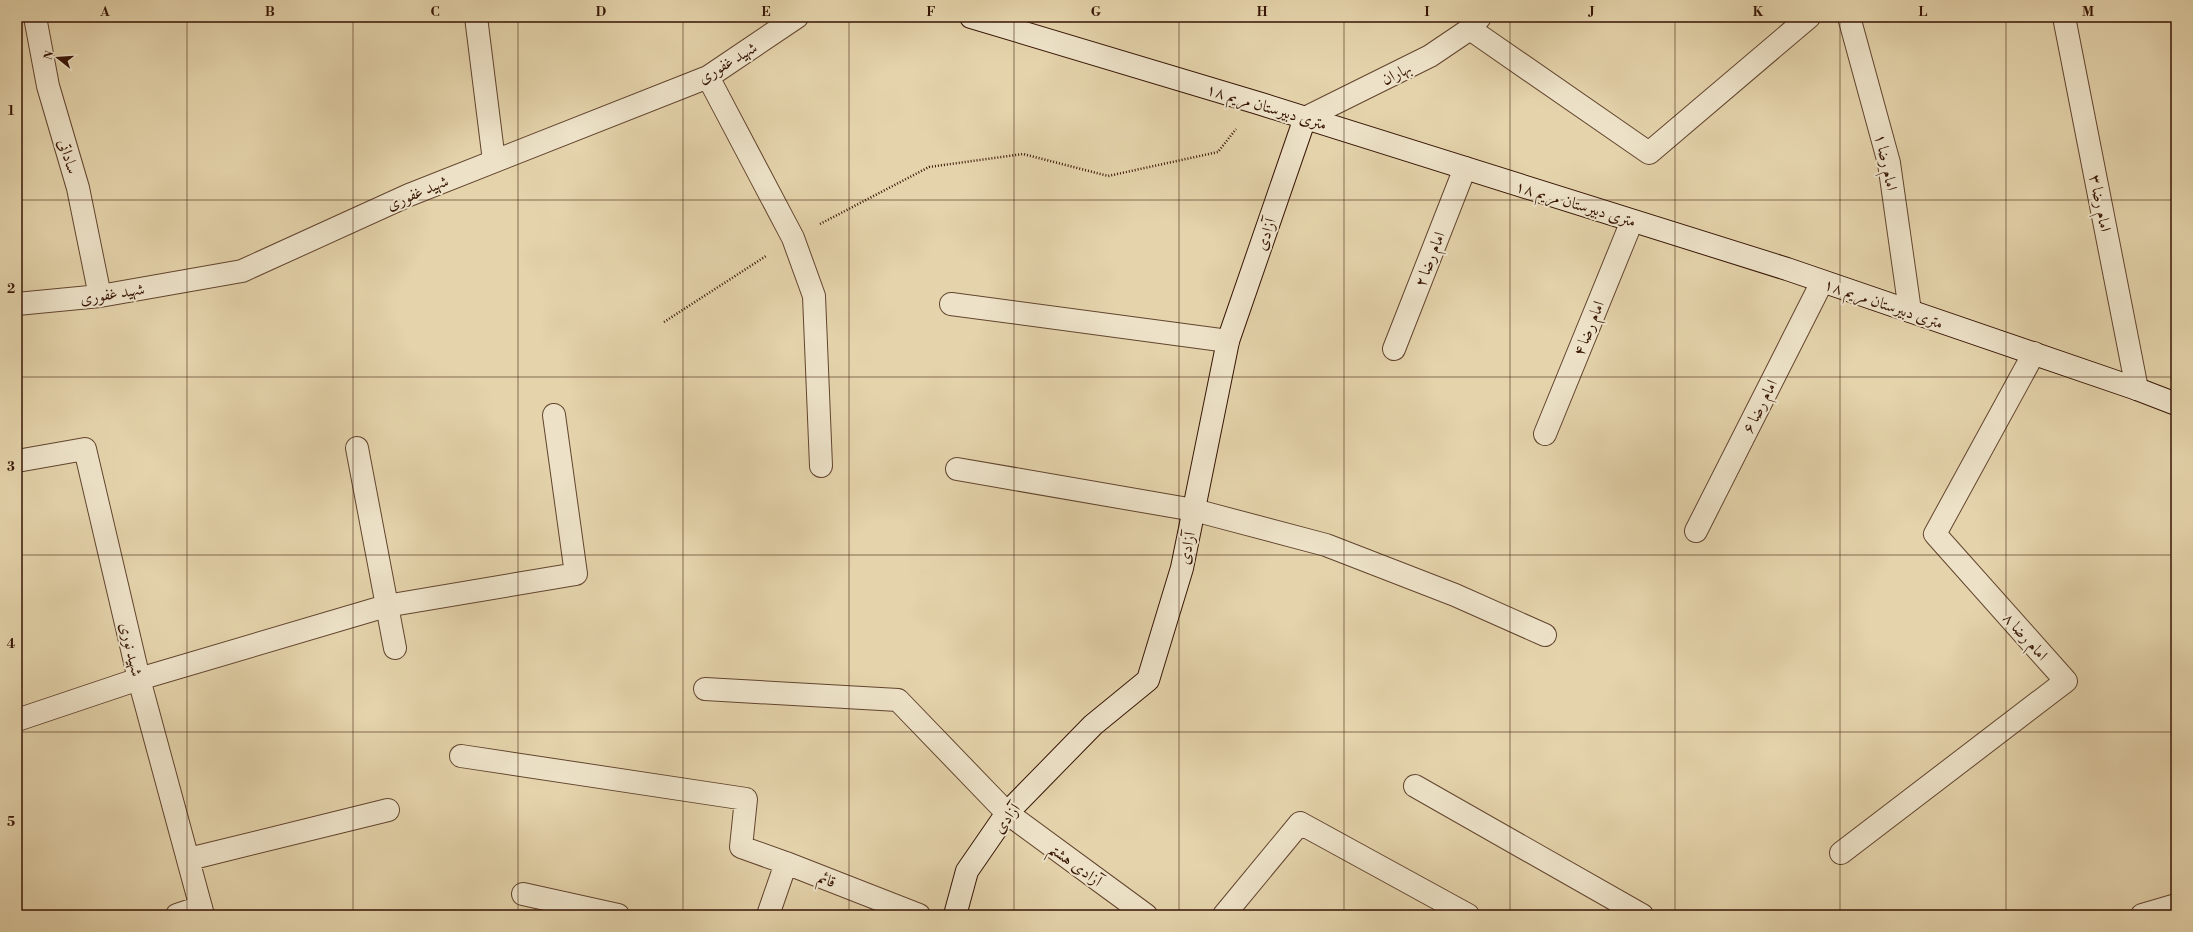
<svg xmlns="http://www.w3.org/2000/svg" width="2193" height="932" font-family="'Libre Bodoni',Amiri,serif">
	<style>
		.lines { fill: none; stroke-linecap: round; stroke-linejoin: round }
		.street-casing { stroke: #62442e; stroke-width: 24 }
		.secondary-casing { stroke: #371505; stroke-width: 24 }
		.path { stroke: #371505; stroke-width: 2.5; stroke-dasharray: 1 2; stroke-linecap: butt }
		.street { stroke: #ede2c8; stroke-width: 22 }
		.secondary { stroke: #ede2c8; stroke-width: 22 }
		.grid { fill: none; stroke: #371505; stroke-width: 1; stroke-opacity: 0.55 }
		.labels { text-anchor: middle; stroke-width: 4; stroke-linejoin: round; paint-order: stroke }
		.street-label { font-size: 16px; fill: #371505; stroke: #ede2c8 }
		.neatline { fill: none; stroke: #371505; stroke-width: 1.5 }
		.grid-label { font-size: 13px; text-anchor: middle; font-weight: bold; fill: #371505 }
	</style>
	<rect width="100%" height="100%" fill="#e4d3ab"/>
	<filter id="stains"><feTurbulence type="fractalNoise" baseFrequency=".005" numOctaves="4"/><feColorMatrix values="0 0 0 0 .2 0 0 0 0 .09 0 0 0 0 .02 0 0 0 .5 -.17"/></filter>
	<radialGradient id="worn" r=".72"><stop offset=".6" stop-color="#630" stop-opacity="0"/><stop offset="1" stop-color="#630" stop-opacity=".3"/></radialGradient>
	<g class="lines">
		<defs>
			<path id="street" d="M35 17 48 86 78 188 100 296
				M476 17 494 161
				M1849 17 1889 163 1910 311
				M2064 17 2137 389
				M1470 29 1649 153 1809 17
				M708 77 793 238 814 296 821 466
				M1305 118 1430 56 1470 29 1480 17
				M17 304 100 296 242 271 409 195 708 77 797 17
				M951 304 1228 341
				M1394 349 1465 168
				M1545 434 1632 221
				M357 448 395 648
				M17 461 85 449 139 679 203 915
				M957 469 1194 510 1326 545 1455 595 1545 635
				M1696 531 1822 282
				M705 689 898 700 1007 813 1146 915
				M17 720 139 679 386 606 576 574 554 415
				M461 756 746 799 741 847 786 863
				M1415 786 1642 915
				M1841 853 2066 681 1935 534 2034 353
				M189 859 388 810
				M523 894 618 915
				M177 915 201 907
				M768 915 786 863 919 915
				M1224 915 1300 823 1468 915
				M2142 915 2176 905"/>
			<path id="secondary" d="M971 17 1258 103 1787 269 2137 389 2176 404
				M955 915 967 871 1007 813 1093 725 1148 680 1182 568 1228 341 1305 118"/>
		</defs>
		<use href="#street" class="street-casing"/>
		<use href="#secondary" class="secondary-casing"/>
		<path class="path" d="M820 224 929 167 1023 154 1108 176 1218 152 1236 129
			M664 322 766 256"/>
		<use href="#street" class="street"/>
		<use href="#secondary" class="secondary"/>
	</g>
	<path class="grid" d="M187 17V915M353 17V915M518 17V915M683 17V915M849 17V915M1014 17V915M1179 17V915M1344 17V915M1510 17V915M1675 17V915M1840 17V915M2006 17V915M17 200H2176M17 377H2176M17 555H2176M17 732H2176"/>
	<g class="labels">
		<g class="street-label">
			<text transform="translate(727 62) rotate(-31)" y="6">شهید غفوری</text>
			<text transform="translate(1396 73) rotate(-26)" y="6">بهاران</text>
			<text transform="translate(1267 106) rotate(17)" y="6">۱۸ متری دبیرستان مریم</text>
			<text transform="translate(69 156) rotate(73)" y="6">ساداتی</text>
			<text transform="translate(1887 162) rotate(78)" y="6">امام رضا ۱</text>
			<text transform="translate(417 192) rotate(-23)" y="6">شهید غفوری</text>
			<text transform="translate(1576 203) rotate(17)" y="6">۱۸ متری دبیرستان مریم</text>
			<text transform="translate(2101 203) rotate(79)" y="6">امام رضا ۳</text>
			<text transform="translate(1265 234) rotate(-71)" y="6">آزادی</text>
			<text transform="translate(1429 259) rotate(-69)" y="6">امام رضا ۲</text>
			<text transform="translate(112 293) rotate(-9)" y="6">شهید غفوری</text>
			<text transform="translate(1884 303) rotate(19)" y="6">۱۸ متری دبیرستان مریم</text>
			<text transform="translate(1588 328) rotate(-68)" y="6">امام رضا ۴</text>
			<text transform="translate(1759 406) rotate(-63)" y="6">امام رضا ۶</text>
			<text transform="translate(1186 548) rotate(-78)" y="6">آزادی</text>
			<text transform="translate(2026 636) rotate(48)" y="6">امام رضا ۸</text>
			<text transform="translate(132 649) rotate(77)" y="6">شهید نوری</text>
			<text transform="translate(1006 818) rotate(-52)" y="6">آزادی</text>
			<text transform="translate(1076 864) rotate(36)" y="6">آزادی هشتم</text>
			<text transform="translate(827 879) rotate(21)" y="6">قائم</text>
		</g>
	</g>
	<rect width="2193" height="932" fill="none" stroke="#e4d3ab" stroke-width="44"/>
	<g transform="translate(58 58) rotate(287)" stroke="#ede2c8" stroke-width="3" paint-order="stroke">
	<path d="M0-3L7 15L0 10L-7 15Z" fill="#371505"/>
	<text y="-6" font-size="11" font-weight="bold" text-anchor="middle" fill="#371505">N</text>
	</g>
	<rect x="22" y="22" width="2149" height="888" class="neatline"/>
	<g class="grid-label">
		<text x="105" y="16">A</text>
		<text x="270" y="16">B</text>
		<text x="435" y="16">C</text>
		<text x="601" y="16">D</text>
		<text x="766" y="16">E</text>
		<text x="931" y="16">F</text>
		<text x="1096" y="16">G</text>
		<text x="1262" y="16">H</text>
		<text x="1427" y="16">I</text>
		<text x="1592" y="16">J</text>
		<text x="1758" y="16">K</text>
		<text x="1923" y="16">L</text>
		<text x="2088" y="16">M</text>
		<text x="11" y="115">1</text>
		<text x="11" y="293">2</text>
		<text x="11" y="471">3</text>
		<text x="11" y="648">4</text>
		<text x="11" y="826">5</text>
	</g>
	<rect width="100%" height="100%" filter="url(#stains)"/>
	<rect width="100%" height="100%" fill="url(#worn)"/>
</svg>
